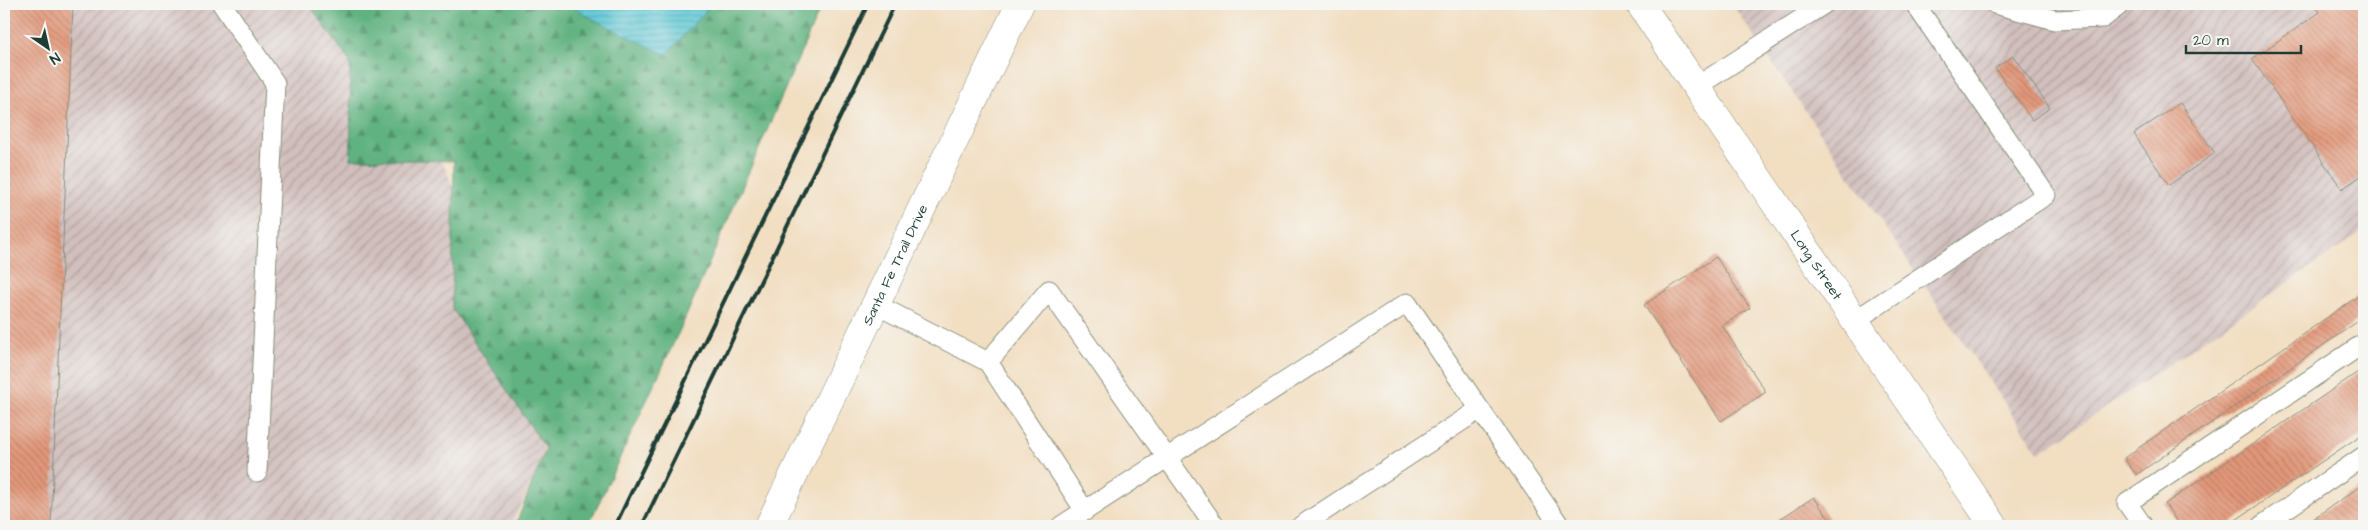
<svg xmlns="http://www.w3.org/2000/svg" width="2368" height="530" font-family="'Architects Daughter',sans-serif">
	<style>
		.industrial { fill: url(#industrial-furrows) }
		.forest { fill: url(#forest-firs); stroke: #40785a }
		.water { fill: url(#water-rules); stroke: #3e8385 }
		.building { fill: url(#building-back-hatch) }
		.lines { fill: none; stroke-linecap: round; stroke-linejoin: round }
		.lane-casing { stroke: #888e7a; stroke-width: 21 }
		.street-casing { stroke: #888e7a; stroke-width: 29 }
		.secondary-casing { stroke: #888e7a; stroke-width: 29 }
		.lane { stroke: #fff; stroke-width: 19 }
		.street { stroke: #fff; stroke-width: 28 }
		.secondary { stroke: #fff; stroke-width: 28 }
		.rail { stroke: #1f3d34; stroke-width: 4 }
		.labels { text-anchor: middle; stroke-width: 5; stroke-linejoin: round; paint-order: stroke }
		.street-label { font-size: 14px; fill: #1f3d34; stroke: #f6f6f2 }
	</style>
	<defs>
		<pattern id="industrial-furrows" width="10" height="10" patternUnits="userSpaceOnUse" patternTransform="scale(1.25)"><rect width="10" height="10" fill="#d1bfbd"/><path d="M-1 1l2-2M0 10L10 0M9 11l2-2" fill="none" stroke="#a99c9a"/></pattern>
		<pattern id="forest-firs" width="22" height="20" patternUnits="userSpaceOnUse" patternTransform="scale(1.25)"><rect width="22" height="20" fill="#60b280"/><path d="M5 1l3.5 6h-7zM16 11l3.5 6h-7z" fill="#4f926a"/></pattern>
		<pattern id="water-rules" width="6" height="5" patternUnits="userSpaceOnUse" patternTransform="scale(1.25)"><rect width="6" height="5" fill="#5ec9d6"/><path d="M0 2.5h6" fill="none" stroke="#4da4ae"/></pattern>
		<pattern id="building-back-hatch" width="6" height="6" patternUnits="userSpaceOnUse" patternTransform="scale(1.25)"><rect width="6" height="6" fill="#e39779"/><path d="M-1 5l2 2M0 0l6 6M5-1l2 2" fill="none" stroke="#b77c64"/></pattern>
	</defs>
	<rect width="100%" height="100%" fill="#f6f6f2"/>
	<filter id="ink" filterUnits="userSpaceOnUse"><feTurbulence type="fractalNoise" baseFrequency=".02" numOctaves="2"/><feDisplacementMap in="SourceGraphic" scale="10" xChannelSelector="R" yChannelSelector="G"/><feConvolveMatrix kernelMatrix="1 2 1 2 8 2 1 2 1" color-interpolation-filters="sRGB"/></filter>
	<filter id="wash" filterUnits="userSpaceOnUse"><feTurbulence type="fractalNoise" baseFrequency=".0096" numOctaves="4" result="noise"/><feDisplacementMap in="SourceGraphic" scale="20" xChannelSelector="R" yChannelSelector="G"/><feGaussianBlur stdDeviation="1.12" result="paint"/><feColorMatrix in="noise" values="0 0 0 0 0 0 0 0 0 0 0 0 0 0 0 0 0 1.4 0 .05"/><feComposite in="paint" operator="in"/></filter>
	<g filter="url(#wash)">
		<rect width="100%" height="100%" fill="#f2dec1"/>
		<path class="industrial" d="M4 4H331L446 169 546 456 510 526H4Z
			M1732 4H2364V231L2039 453Z"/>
		<path class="forest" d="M309 4H822L684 321 588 526H515L546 449 452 308 454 161 351 159 350 62Z"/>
		<path class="water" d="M571 4H712L666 55 585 15Z"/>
		<g id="blocks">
			<path class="building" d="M4 4H73L51 526H4Z
				M2315 4H2364V174L2342 189 2252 59 2320 12Z
				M2013 56 2050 108 2032 120 1995 68Z
				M2180 103 2215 153 2169 185 2134 134Z
				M1716 257 1750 308 1722 326 1766 392 1721 421 1644 305Z
				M2364 292V317L2136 475 2124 458Z
				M2364 368V433L2227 526H2180L2165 504Z
				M2364 484V526H2302Z
				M1814 497 1834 526H1769Z"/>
		</g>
	</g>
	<g filter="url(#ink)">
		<use href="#blocks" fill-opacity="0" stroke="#888e7a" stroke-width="1"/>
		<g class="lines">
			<defs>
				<path id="lane" d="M222 4 275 83 257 472
					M1995 4 2055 20 2103 18 2121 4
					M1696 87 1824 4
					M875 304 988 362 1049 290 1215 526
					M1854 321 2046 195 1915 4
					M988 362 1085 511
					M1061 526 1407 303 1560 526
					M1301 526 1480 409
					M2143 526 2127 503 2364 343
					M2261 526 2364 456"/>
				<g id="street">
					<path id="s1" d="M1640 4 1994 526"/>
				</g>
				<g id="secondary">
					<path id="s2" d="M769 526 1020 4"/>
				</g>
			</defs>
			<use href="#lane" class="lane-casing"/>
			<use href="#street" class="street-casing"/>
			<use href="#secondary" class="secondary-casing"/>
			<use href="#lane" class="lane"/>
			<use href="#street" class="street"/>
			<use href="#secondary" class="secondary"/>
			<path class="rail" d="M615 526 868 4
				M642 526 895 4"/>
		</g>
	</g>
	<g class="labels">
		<g class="street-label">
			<text dy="5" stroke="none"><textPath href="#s2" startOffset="290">Santa Fe Trail Drive</textPath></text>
			<text dy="5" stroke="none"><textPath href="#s1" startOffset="315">Long Street</textPath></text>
		</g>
	</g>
	<rect width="2368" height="530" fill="none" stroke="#f6f6f2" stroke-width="20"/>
	<g transform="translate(48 48) rotate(146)" stroke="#f6f6f2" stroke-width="4" paint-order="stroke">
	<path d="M0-4L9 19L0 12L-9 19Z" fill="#1f3d34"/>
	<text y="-8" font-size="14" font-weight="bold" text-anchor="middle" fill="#1f3d34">N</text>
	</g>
	<path d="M2186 45v8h115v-8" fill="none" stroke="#1f3d34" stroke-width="2.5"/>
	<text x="2193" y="45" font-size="15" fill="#1f3d34" stroke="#f6f6f2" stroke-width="4" paint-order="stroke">20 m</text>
</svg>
